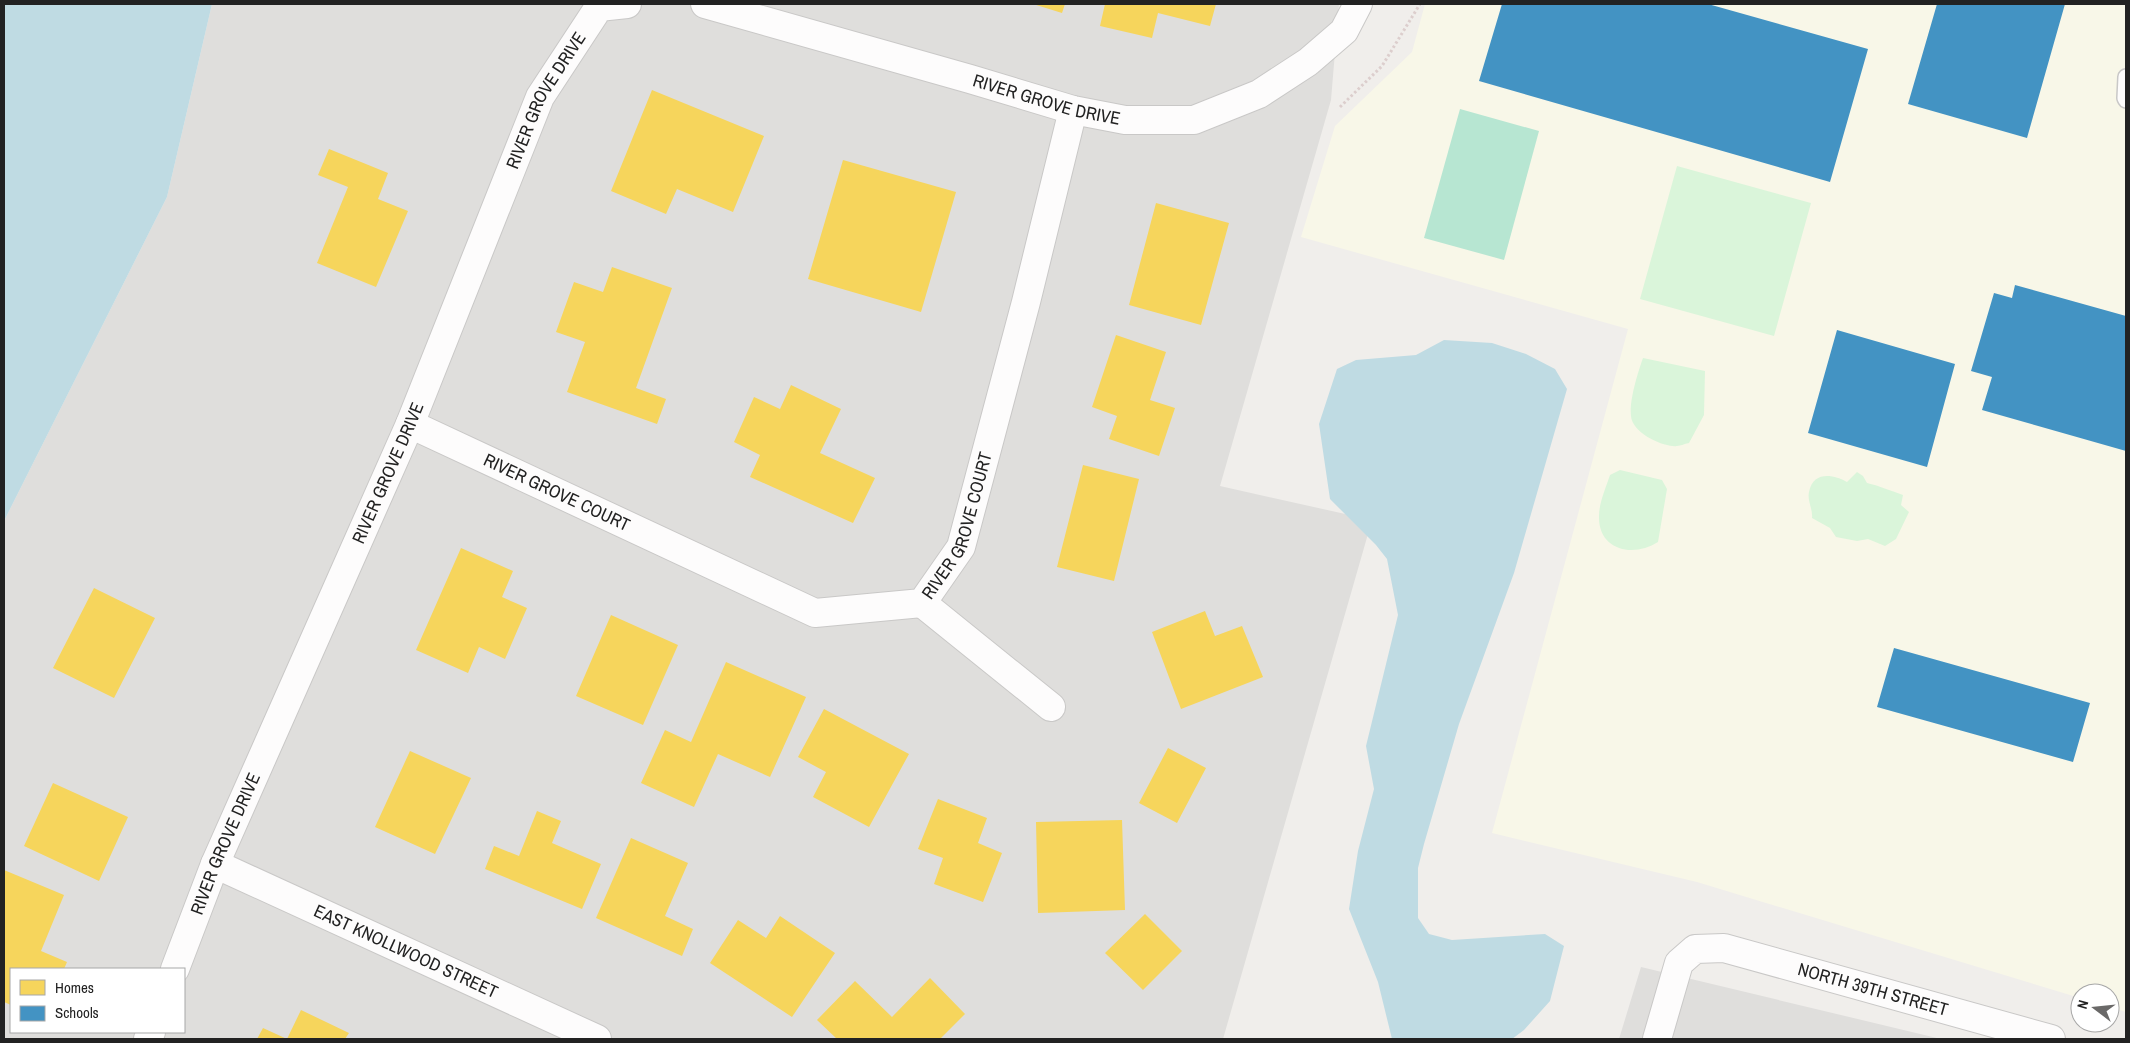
<svg xmlns="http://www.w3.org/2000/svg" width="2130" height="1043" font-family="'Archivo Narrow',sans-serif">
	<style>
		.residential { fill: #dfdedc; fill-rule: evenodd }
		.education { fill: #f8f7e8 }
		.park { fill: #daf5da }
		.pitch { fill: #b7e6d2 }
		.water { fill: #bfdbe3 }
		.homes { fill: #f6d55c }
		.schools { fill: #4393c3 }
		.lines { fill: none; stroke-linecap: round; stroke-linejoin: round }
		.service-casing { stroke: #c9c8c7; stroke-width: 18 }
		.minor-casing { stroke: #c9c8c7; stroke-width: 30 }
		.tertiary-casing { stroke: #c9c8c7; stroke-width: 30 }
		.path { stroke: #dccecd; stroke-width: 3; stroke-dasharray: 2.5 2.5; stroke-linecap: butt }
		.service { stroke: #fdfcfc; stroke-width: 15 }
		.minor { stroke: #fdfcfc; stroke-width: 28 }
		.tertiary { stroke: #fdfcfc; stroke-width: 28 }
		.labels { text-anchor: middle; stroke-width: 5; stroke-linejoin: round; paint-order: stroke }
		.street-label { font-size: 18px; fill: #222; stroke: #fff }
	</style>
	<rect width="100%" height="100%" fill="#f0eeeb"/>
	<path class="residential" d="M212 4H1339L1331 100 1220 486 1372 520 1223 1039H4V521L167 197ZM11 969H184V1032H11Z
		M1641 967 1941 1039H1619Z"/>
	<path class="education" d="M1425 4H2126V1012L2110 1007V993H2080V998L1697 882 1492 833 1628 329 1301 237 1335 126 1412 52Z"/>
	<path class="park" d="M1677 166 1811 203 1774 336 1640 299Z
		M1643 358 1705 371 1704 415 1689 443C1684 444 1678 447 1673 446 1659 445 1632 432 1631 416 1629 401 1638 372 1643 358Z
		M1620 470 1662 480 1667 489 1658 542C1633 558 1598 550 1599 516 1599 503 1606 487 1610 475Z
		M1857 472 1863 476 1867 483C1880 486 1891 491 1903 495L1901 505 1909 512 1896 539 1885 546 1868 539 1857 541 1836 537 1830 528 1812 518C1813 509 1807 501 1809 492 1813 471 1833 474 1847 482Z"/>
	<path class="pitch" d="M1460 109 1539 131 1504 260 1424 238Z"/>
	<path class="water" d="M4 4H212L167 197 4 521Z
		M1444 340 1492 343 1526 354 1555 369 1567 389 1514 573 1459 724 1424 844 1418 868V918L1429 934 1452 940 1545 934 1564 946 1550 1001 1524 1030 1512 1039H1392L1378 982 1349 909 1358 851 1374 789 1366 746 1398 615 1387 559 1376 545 1330 499 1319 424 1337 369 1356 360 1416 355Z"/>
	<path class="homes" d="M1033 4H1065L1062 13Z
		M1105 4H1216L1210 26 1158 13 1152 38 1100 26Z
		M652 90 764 136 733 212 677 189 666 214 611 191Z
		M329 149 388 173 378 199 408 211 376 287 317 263 348 187 318 175Z
		M843 160 956 192 921 312 808 279Z
		M1156 203 1229 223 1201 325 1129 305Z
		M612 267 672 288 636 388 666 399 657 424 567 392 585 342 556 332 574 282 603 292Z
		M1116 335 1166 352 1150 400 1175 408 1159 456 1109 439 1117 416 1092 407Z
		M791 385 841 409 820 453 875 478 853 523 750 477 760 455 734 442 754 397 780 409Z
		M1083 465 1139 479 1114 581 1057 567Z
		M461 548 513 571 502 597 527 608 505 659 479 647 468 673 416 650Z
		M94 588 155 618 114 698 53 668Z
		M1205 611 1215 636 1242 626 1263 677 1181 709 1152 632Z
		M611 615 678 645 643 725 576 696Z
		M726 662 806 697 770 777 718 754 694 807 641 783 665 730 691 742Z
		M824 709 909 754 869 827 813 797 826 772 798 757Z
		M1168 748 1206 768 1177 823 1139 803Z
		M410 751 471 778 435 854 375 827Z
		M53 783 128 817 99 881 24 846Z
		M938 799 987 818 978 843 1002 853 983 902 934 884 943 858 918 849Z
		M537 811 561 821 552 843 601 864 582 909 485 869 494 846 519 856Z
		M1122 820 1125 910 1038 913 1036 822Z
		M631 838 688 863 665 916 693 929 682 956 596 918Z
		M4 870 64 895 41 951 67 962 64 969H11V1005L4 1002Z
		M1145 914 1182 951 1143 990 1105 953Z
		M780 916 835 953 792 1017 710 963 738 920 766 938Z
		M930 978 965 1014 940 1039H837L817 1020 855 981 892 1017Z
		M301 1010 349 1033 345 1039H287Z
		M263 1028 287 1039H257Z"/>
	<path class="schools" d="M1502 4H1708L1868 49 1830 182 1479 81Z
		M1937 4H2065L2027 138 1908 104Z
		M2015 285 2126 316V451L1982 410 1992 377 1971 371 1994 293 2012 298Z
		M1837 330 1955 364 1927 467 1808 433Z
		M1894 648 2090 703 2073 762 1877 707Z"/>
	<g class="lines">
		<defs>
			<path id="service" d="M2126 77 2125 98 2126 100"/>
			<g id="minor">
				<path id="s1" d="M410 424 815 613 922 603 961 547 1026 302 1073 110"/>
				<path d="M922 603 1051 707"/>
				<path id="s2" d="M215 864 597 1039"/>
				<path id="s3" d="M1657 1039 1679 963 1695 949 1724 948 2051 1039"/>
			</g>
			<g id="tertiary">
				<path id="s4" d="M705 4 970 79 1073 110 1125 120H1194L1259 94 1308 62 1344 31 1358 4"/>
				<path id="s5" d="M175 969 215 864 410 424 540 97 599 7 627 4"/>
				<path d="M148 1039 151 1032"/>
			</g>
		</defs>
		<use href="#service" class="service-casing"/>
		<use href="#minor" class="minor-casing"/>
		<use href="#tertiary" class="tertiary-casing"/>
		<path class="path" d="M1340 107 1382 66 1420 4"/>
		<use href="#service" class="service"/>
		<use href="#minor" class="minor"/>
		<use href="#tertiary" class="tertiary"/>
	</g>
	<g class="labels">
		<g class="street-label">
			<text dy="6" stroke="none"><textPath href="#s4" startOffset="355">RIVER GROVE DRIVE</textPath></text>
			<text dy="6" stroke="none"><textPath href="#s5" startOffset="945">RIVER GROVE DRIVE</textPath></text>
			<text dy="6" stroke="none"><textPath href="#s5" startOffset="540">RIVER GROVE DRIVE</textPath></text>
			<text dy="6" stroke="none"><textPath href="#s1" startOffset="162">RIVER GROVE COURT</textPath></text>
			<text dy="6" stroke="none"><textPath href="#s1" startOffset="641">RIVER GROVE COURT</textPath></text>
			<text dy="6" stroke="none"><textPath href="#s5" startOffset="135">RIVER GROVE DRIVE</textPath></text>
			<text dy="6" stroke="none"><textPath href="#s2" startOffset="210">EAST KNOLLWOOD STREET</textPath></text>
			<text dy="6" stroke="none"><textPath href="#s3" startOffset="284">NORTH 39TH STREET</textPath></text>
		</g>
	</g>
	<rect width="2130" height="1043" fill="none" stroke="#222222" stroke-width="10"/>
	<rect x="10" y="968" width="175" height="65" fill="#ffffff" stroke="#a7a7a7"/>
	<rect x="20" y="980" width="25" height="15" fill="#f6d55c" stroke="#a7a7a7"/>
	<text x="55" y="993" font-size="15" fill="#222222">Homes</text>
	<rect x="20" y="1006" width="25" height="15" fill="#4393c3" stroke="#a7a7a7"/>
	<text x="55" y="1018" font-size="15" fill="#222222">Schools</text>
	<g transform="translate(2095 1008) rotate(286)"><circle r="24" fill="#ffffff" stroke="#a7a7a7"/>
	<path d="M0-4L9 19L0 12L-9 19Z" fill="#6a6968"/>
	<text y="-8" font-size="14" font-weight="bold" text-anchor="middle" fill="#222222">N</text>
	</g>
</svg>
